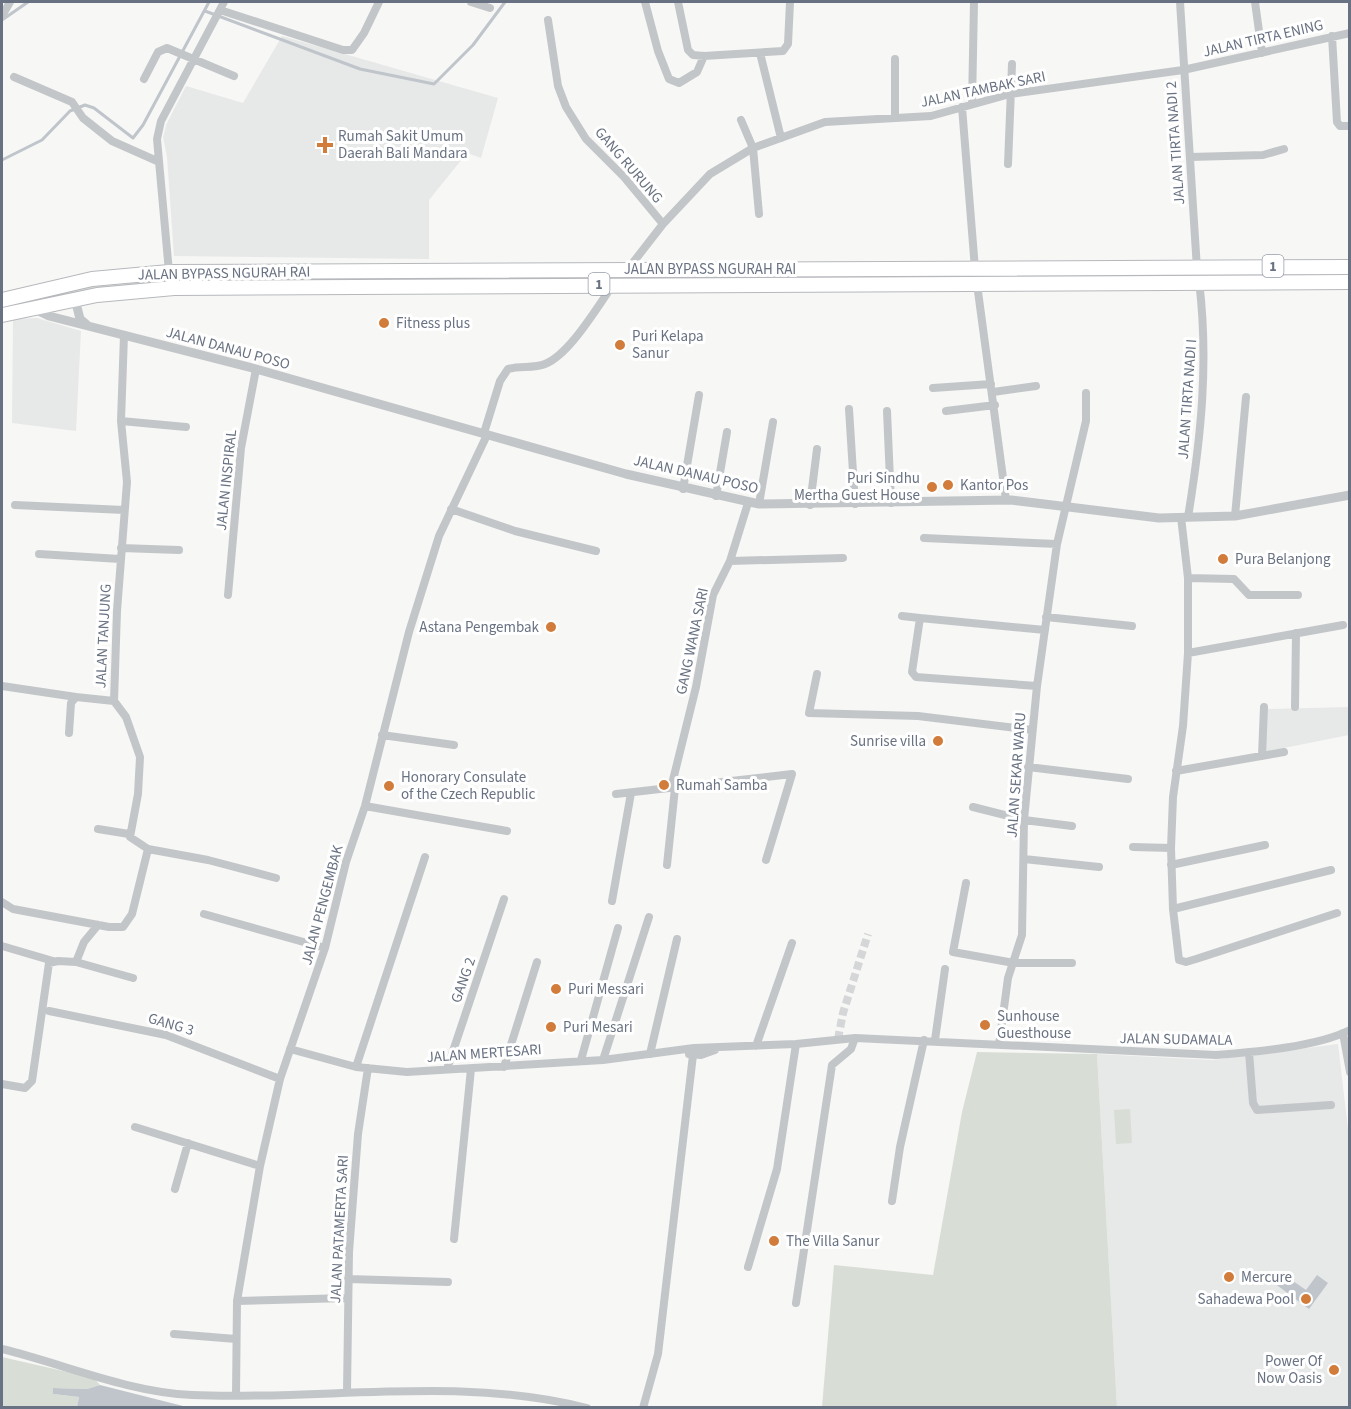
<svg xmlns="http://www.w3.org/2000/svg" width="1351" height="1409" font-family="'Source Sans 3',sans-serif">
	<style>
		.built { fill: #e7e8e8 }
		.green { fill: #d8ded6 }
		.water { fill: #bfc5cb }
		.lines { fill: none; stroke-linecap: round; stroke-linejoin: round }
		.stream { stroke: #bfc5cb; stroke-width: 3 }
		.minor-tunnel { stroke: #d4d6d8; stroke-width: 8; stroke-dasharray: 8 4; stroke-linecap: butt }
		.trunk-casing { stroke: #b6b8bc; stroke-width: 16 }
		.minor { stroke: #c3c6c9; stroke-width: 8 }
		.tertiary { stroke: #c3c6c9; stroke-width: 9 }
		.trunk { stroke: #fff; stroke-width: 14 }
		.poi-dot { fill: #d17c3a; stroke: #fff; stroke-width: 2 }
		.labels { text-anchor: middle; stroke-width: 6; stroke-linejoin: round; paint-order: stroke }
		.shield { fill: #fff; stroke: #969ca8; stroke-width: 1.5 }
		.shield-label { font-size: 14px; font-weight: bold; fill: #697282 }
		.street-label { font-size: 15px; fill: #697282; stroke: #fff }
		.poi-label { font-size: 15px; fill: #697282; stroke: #fff; text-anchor: start }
	</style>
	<rect width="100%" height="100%" fill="#f7f7f5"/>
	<path class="built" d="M282 36 498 98 481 158 467 153 429 200V259L174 256 167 157 163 137 167 123 186 86 243 103Z
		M37 318 81 331 76 431 12 423 13 319Z
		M1349 707V735L1264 752 1266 709Z
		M1338 1044 1350 1146 1349 1407H1117L1097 1054 1212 1060Z"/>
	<path class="green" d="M469 276V280L114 287 49 298 2 310V306L70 289 164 280Z
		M977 1052 1097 1054 1117 1407H822L834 1265 933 1275 962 1112Z
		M1130 1109 1132 1143 1116 1144 1114 1110Z
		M2 1357 94 1378 100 1385 87 1389 53 1388V1394L79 1397 77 1407 2 1408Z"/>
	<path class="water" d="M1317 1275 1328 1283 1309 1309 1274 1283 1279 1277 1290 1285 1293 1281 1306 1290Z
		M100 1385 187 1407H77L79 1397 53 1394V1388L87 1389Z"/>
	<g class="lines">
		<path class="stream" d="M205 11 360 69 434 84 473 45 505 2
			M2 20 28 2
			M2 160 42 140 70 111 85 105 94 108 133 138 143 125 209 2"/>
		<path class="minor-tunnel" d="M838 1039 843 1013 868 934"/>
		<defs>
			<path id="trunk" d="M2 300 92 279 169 272 1350 267
				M2 315 97 295 174 288 1350 282"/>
		</defs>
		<use href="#trunk" class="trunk-casing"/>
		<path class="minor" d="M471 2 490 8
			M645 2 658 51 669 79 679 83 697 72 704 56
			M678 2 688 50 693 55 704 56 783 51 788 44 790 2
			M1180 2 1197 269
			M1255 2 1262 53
			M220 10 343 50H352L364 33 379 2
			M2 16 10 2
			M548 20 558 86 566 107 586 139 624 177 663 224
			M1332 36 1337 122 1340 126H1350
			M760 53 781 138
			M895 59V118
			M14 77 72 102 83 118 112 141 157 161
			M144 79 158 52 167 48 234 76
			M972 104 974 2
			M962 107 975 269
			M741 120 753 148 759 214
			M1190 157 1263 155 1284 149
			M1008 164 1012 64
			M628 269 663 224 710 174 753 148 825 122 931 116 1010 94 1183 70 1350 33
			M169 272 157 139 161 121 224 2
			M977 284 1006 500
			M124 335 121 421 127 482 117 611 114 701 126 717 140 757 138 794 130 837 148 849 208 860 276 878
			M933 388 991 384
			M993 392 1036 386
			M849 409 855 504
			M887 411 891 503
			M946 411 995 405
			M121 421 186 427
			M484 433 500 381 508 369C520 365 533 369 545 364 570 354 597 307 613 285
			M683 489 699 395
			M716 496 727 432
			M759 504 773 422
			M15 505 124 510
			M810 505 817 449
			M451 509 515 531 596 551
			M1235 516 1246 397
			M1181 517 1188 578V653L1183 726 1173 797 1171 848 1173 909 1179 960 1186 962 1196 959 1337 913
			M1188 517C1201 438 1209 362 1199 281
			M924 538 1057 544
			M121 548 179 550
			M39 554 120 559
			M730 561 843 558
			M1188 578 1234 579 1249 595H1298
			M228 595 241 448 256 369
			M902 616 920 618
			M1046 617 1132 626
			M1188 653 1343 625
			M817 674 809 713 918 716 1032 730
			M2 686 76 697
			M1037 686 916 677 912 672 920 618 1045 630
			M1295 707 1296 633
			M69 733 71 703 76 697 114 701
			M382 735 454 745
			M1262 756 1264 707
			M1028 767 1128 779
			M1176 771 1284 752
			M671 788 696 687 713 595 730 561 748 503
			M616 794 792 774 766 860
			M365 806 507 831
			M973 807 1024 820 1072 826
			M98 829 129 834
			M1133 847 1171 848
			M1024 859 1099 867
			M667 865 675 788
			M1171 865 1265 845
			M966 883 953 952 1014 963H1072
			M612 901 631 793
			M2 902 13 909 109 927H123L132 914 148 849
			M1173 909 1331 870
			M204 914 325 948
			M2 946 53 961
			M76 962 133 978
			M49 1011 166 1035 280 1079
			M1343 1033 1350 1072
			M935 1040 945 969
			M999 1045 1008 978 1022 935 1024 820 1037 686 1057 544 1086 421V393
			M756 1046 792 943
			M290 1049 356 1067 407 1072 603 1060 694 1048 796 1044 855 1038 1216 1055C1254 1052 1316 1047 1350 1030
			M1249 1052 1253 1103 1257 1110 1331 1105
			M650 1054 677 939
			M689 1054 701 1055 715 1050
			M581 1060 618 928
			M603 1060 649 917
			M356 1067 425 857
			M504 1067 537 962
			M447 1069 504 899
			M2 1084 25 1088 32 1081 49 963 58 961 76 962 84 942 98 925
			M135 1127 260 1166
			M175 1189 188 1143
			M892 1201 900 1147 924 1040
			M454 1239 471 1069
			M748 1267 777 1169 796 1044
			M348 1279 448 1282
			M237 1301 348 1298
			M796 1303 832 1065 851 1049 855 1038
			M174 1334 236 1339
			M2 1349C64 1364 127 1392 192 1395 323 1401 459 1375 587 1408
			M347 1392 349 1252 358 1134 368 1068
			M236 1395 237 1301 260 1166 280 1079 325 948 346 862 365 806 409 632 439 536 487 435
			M643 1408 658 1354 693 1055"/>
		<path class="tertiary" d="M75 299 80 319 87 325
			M32 308 49 316 256 369 626 474 759 504 1011 500 1159 518 1235 516 1350 495"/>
		<use href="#trunk" class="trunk"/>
	</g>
	<g class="poi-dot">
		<path d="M322 136h6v6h6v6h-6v6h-6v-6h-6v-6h6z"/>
		<circle cx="384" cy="323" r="6"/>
		<circle cx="620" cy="345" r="6"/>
		<circle cx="948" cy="485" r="6"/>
		<circle cx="932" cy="487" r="6"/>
		<circle cx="1223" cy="559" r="6"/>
		<circle cx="551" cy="627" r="6"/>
		<circle cx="938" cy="741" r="6"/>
		<circle cx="664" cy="785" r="6"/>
		<circle cx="389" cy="786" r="6"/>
		<circle cx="556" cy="989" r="6"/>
		<circle cx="985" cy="1025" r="6"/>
		<circle cx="551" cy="1027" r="6"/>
		<circle cx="774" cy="1241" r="6"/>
		<circle cx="1229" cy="1277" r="6"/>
		<circle cx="1306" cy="1299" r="6"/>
		<circle cx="1334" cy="1370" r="6"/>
	</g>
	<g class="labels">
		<g class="shield">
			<rect x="1262.5" y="255" width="21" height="22" rx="4.5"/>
			<rect x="588.5" y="273" width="21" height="22" rx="4.5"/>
		</g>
		<g class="shield-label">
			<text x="1273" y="271">1</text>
			<text x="599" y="289">1</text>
		</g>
		<g class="street-label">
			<text transform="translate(1263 38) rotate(-13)" y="5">JALAN TIRTA ENING</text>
			<text transform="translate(983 89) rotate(-12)" y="5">JALAN TAMBAK SARI</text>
			<text transform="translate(1175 143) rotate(-94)" y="5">JALAN TIRTA NADI 2</text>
			<text transform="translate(629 165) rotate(49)" y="5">GANG RURUNG</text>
			<text x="710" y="274">JALAN BYPASS NGURAH RAI</text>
			<text transform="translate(224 273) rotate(-1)" y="5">JALAN BYPASS NGURAH RAI</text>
			<text transform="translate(228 348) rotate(15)" y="5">JALAN DANAU POSO</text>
			<text transform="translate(1187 399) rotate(-86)" y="5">JALAN TIRTA NADI I</text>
			<text transform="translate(696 474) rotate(13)" y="5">JALAN DANAU POSO</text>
			<text transform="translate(226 480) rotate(-84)" y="5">JALAN INSPIRAL</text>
			<text transform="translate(103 636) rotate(-87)" y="5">JALAN TANJUNG</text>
			<text transform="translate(692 641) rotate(-78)" y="5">GANG WANA SARI</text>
			<text transform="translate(1016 775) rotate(-86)" y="5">JALAN SEKAR WARU</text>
			<text transform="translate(322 905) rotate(-75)" y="5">JALAN PENGEMBAK</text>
			<text transform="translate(463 980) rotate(-71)" y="5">GANG 2</text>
			<text transform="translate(171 1024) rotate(16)" y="5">GANG 3</text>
			<text transform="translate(1176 1039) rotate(1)" y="5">JALAN SUDAMALA</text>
			<text transform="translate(484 1053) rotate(-4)" y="5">JALAN MERTESARI</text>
			<text transform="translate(339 1229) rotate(-87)" y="5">JALAN PATAMERTA SARI</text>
		</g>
		<g class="poi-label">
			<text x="338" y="141">Rumah Sakit Umum<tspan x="338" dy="17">Daerah Bali Mandara</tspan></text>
			<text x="396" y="328">Fitness plus</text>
			<text x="632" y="341">Puri Kelapa<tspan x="632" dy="17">Sanur</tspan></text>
			<text x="920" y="483" text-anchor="end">Puri Sindhu<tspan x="920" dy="17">Mertha Guest House</tspan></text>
			<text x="960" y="490">Kantor Pos</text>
			<text x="1235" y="564">Pura Belanjong</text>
			<text x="539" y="632" text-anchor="end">Astana Pengembak</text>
			<text x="926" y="746" text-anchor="end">Sunrise villa</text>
			<text x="401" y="782">Honorary Consulate<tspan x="401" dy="17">of the Czech Republic</tspan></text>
			<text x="676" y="790">Rumah Samba</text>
			<text x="568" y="994">Puri Messari</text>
			<text x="997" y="1021">Sunhouse<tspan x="997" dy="17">Guesthouse</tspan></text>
			<text x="563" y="1032">Puri Mesari</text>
			<text x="786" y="1246">The Villa Sanur</text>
			<text x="1241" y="1282">Mercure</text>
			<text x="1294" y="1304" text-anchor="end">Sahadewa Pool</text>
			<text x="1322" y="1366" text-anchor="end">Power Of<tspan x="1322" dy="17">Now Oasis</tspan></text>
		</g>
	</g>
	<rect width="1351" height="1409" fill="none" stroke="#697282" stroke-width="6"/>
</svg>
